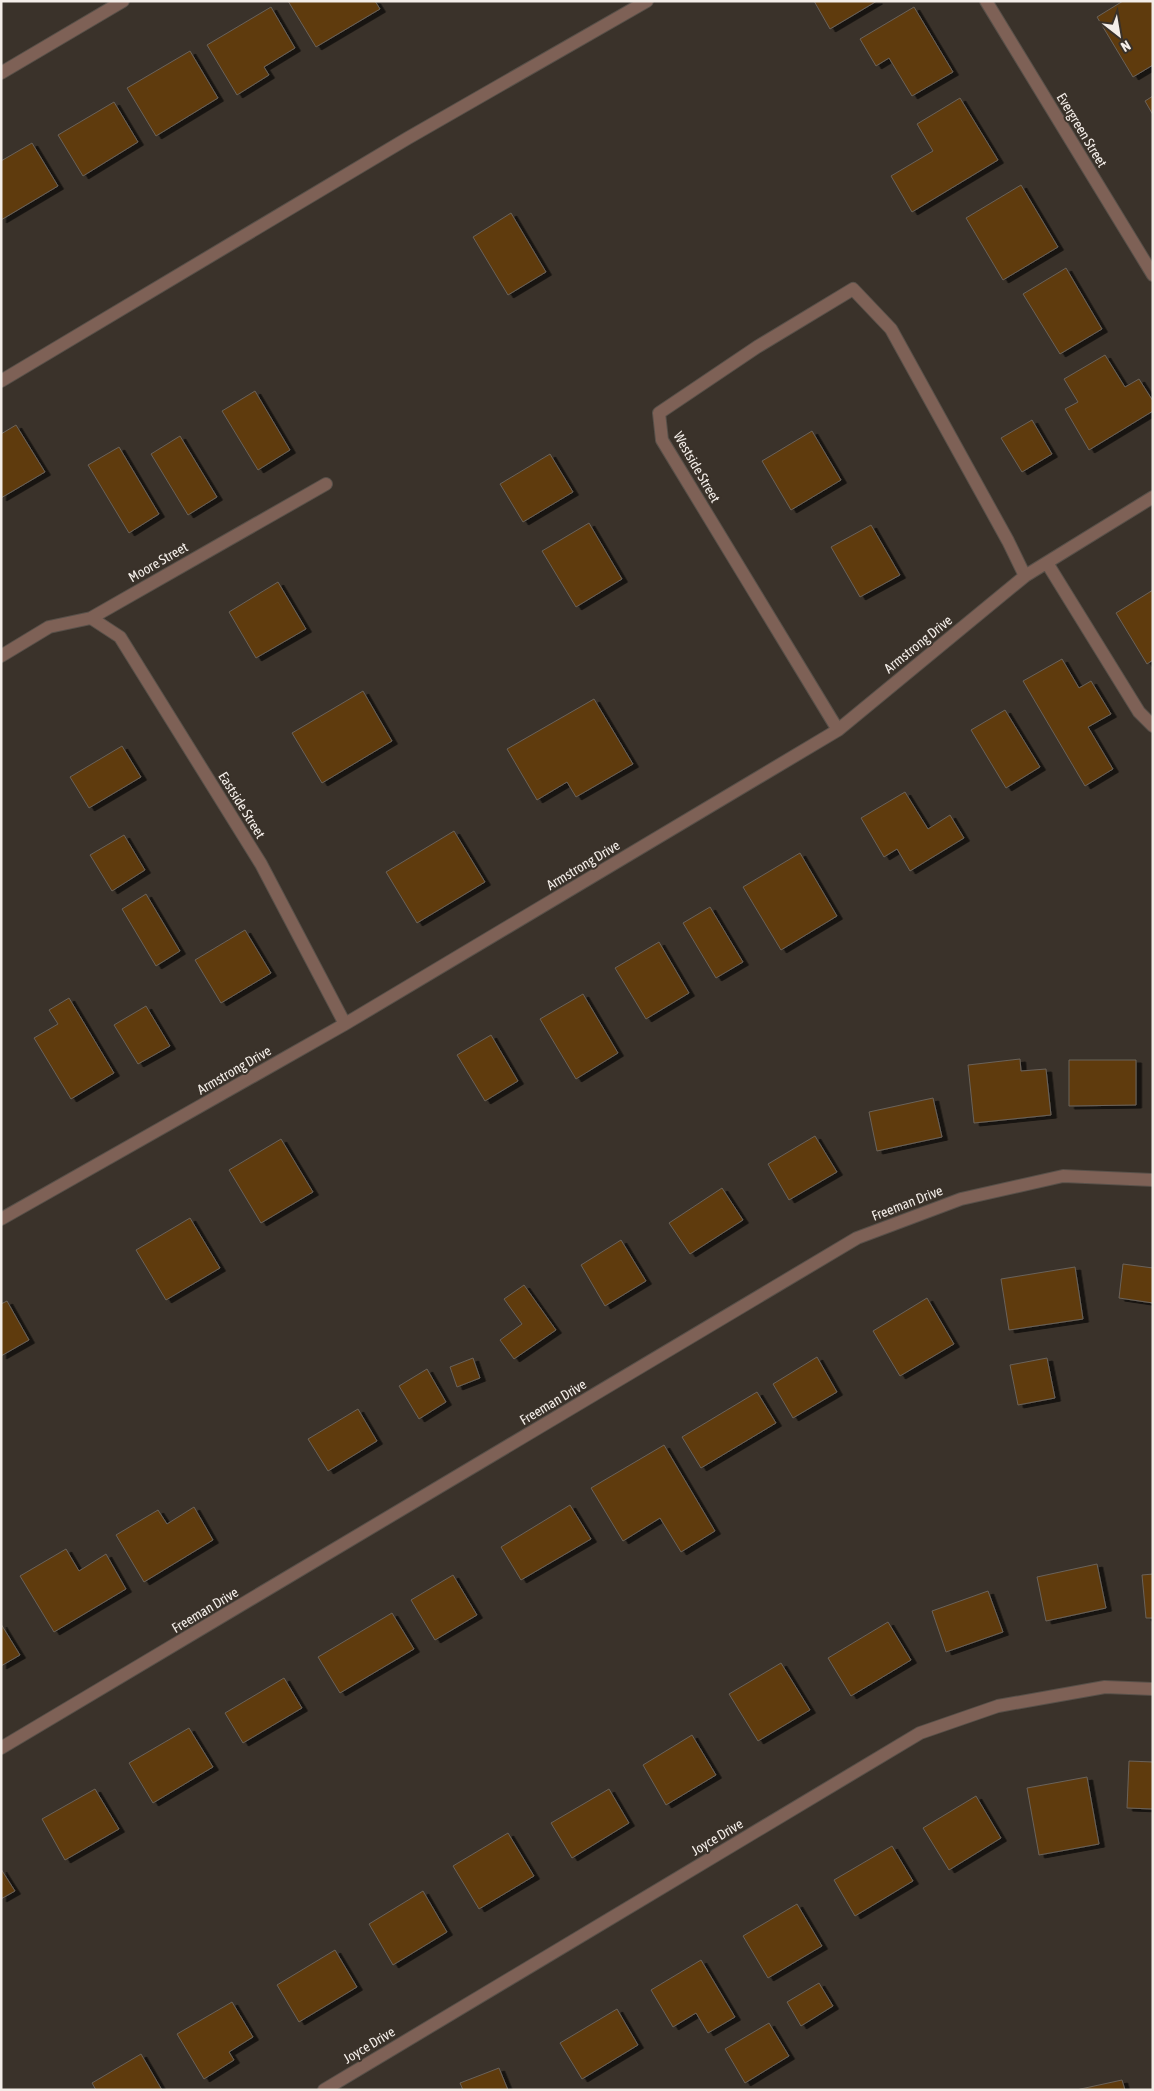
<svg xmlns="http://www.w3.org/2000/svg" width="1154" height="2091" font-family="'Asap Condensed',sans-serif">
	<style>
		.building { fill: #5e3b11; stroke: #6a6259; filter: url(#shadow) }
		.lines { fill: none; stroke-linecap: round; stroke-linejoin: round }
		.minor-casing { stroke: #585049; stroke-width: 14 }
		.minor { stroke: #7e6156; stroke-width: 12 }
		.labels { text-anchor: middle; stroke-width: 4; stroke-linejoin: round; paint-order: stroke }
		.street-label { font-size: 14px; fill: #f4eee9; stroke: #3a322a }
	</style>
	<defs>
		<filter id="shadow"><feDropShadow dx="5.5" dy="3" stdDeviation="0" flood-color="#0009"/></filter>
	</defs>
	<rect width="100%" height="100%" fill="#3a322a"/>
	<path class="building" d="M288 1H375L380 9 316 47Z
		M814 1H877L830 29Z
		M1123 1H1153V65L1133 77 1097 17Z
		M271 7 295 48 264 67 269 75 237 95 207 45Z
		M914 7 953 72 912 96 889 58 876 66 860 39Z
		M190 51 218 98 156 136 127 88Z
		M1153 96V115L1145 101Z
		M960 98 998 160 912 212 891 176 933 151 917 124Z
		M114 102 138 142 83 176 58 135Z
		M32 143 58 186 1 220V161Z
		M1021 185 1058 247 1003 280 966 218Z
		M511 213 546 272 508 295 473 237Z
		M1066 268 1102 329 1060 354 1023 294Z
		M1105 355 1125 387 1139 379 1153 401V411L1089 450 1065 409 1078 402 1064 379Z
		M255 391 290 450 258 470 222 411Z
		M1032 420 1052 454 1022 472 1001 438Z
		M16 425 45 472 1 498V434Z
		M812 431 841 480 791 510 762 461Z
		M180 436 217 497 188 515 151 454Z
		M119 447 159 514 129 533 88 465Z
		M550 454 573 492 523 522 500 484Z
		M589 523 622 579 576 607 542 551Z
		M871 525 900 575 860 597 831 547Z
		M278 582 306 629 256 658 229 612Z
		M1153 590V660L1147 664 1116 613Z
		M1062 659 1079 688 1091 681 1111 714 1088 727 1113 769 1085 786 1023 681Z
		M363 691 392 741 322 783 292 733Z
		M594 699 633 764 576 797 567 782 537 800 507 749Z
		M1005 710 1040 767 1006 788 971 730Z
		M122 746 141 777 89 808 70 777Z
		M905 792 928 829 950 815 964 838 910 871 897 849 884 857 861 818Z
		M454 831 485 882 417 923 386 872Z
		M124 835 145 870 112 891 90 855Z
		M800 853 837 916 781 950 743 887Z
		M146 894 180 951 156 966 122 909Z
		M710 907 743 962 716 978 683 923Z
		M245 930 271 973 221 1003 195 960Z
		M659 942 689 993 646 1019 615 968Z
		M583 994 618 1053 576 1079 540 1019Z
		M69 998 114 1073 71 1099 34 1038 58 1024 49 1010Z
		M146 1006 170 1046 138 1064 114 1025Z
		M491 1035 518 1081 485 1101 457 1055Z
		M1020 1059 1021 1071 1046 1069 1051 1115 974 1123 968 1065Z
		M1069 1060H1136V1105L1069 1106Z
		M933 1098 942 1137 877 1151 869 1112Z
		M815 1136 837 1172 789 1200 768 1164Z
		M281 1139 313 1192 261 1223 229 1170Z
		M722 1188 743 1220 690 1254 669 1223Z
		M190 1218 220 1268 166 1300 136 1250Z
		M621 1240 646 1281 605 1306 581 1265Z
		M1123 1264 1153 1268V1303L1119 1298Z
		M1075 1267 1083 1319 1009 1330 1001 1279Z
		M524 1285 556 1330 514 1359 500 1340 522 1324 504 1299Z
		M927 1298 954 1344 900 1376 873 1331Z
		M7 1301 29 1340 1 1356V1304Z
		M817 1357 837 1392 793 1418 773 1384Z
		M473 1358 480 1378 457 1387 450 1367Z
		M1047 1358 1055 1398 1018 1405 1010 1365Z
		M427 1369 446 1402 419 1419 399 1386Z
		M757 1392 776 1423 701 1468 682 1437Z
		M358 1409 377 1441 328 1471 308 1439Z
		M664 1445 715 1531 681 1552 660 1518 623 1541 591 1488Z
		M570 1505 591 1539 521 1580 501 1547Z
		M194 1507 213 1540 144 1582 116 1535 158 1510 167 1524Z
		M66 1549 79 1571 106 1554 126 1589 54 1632 20 1576Z
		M1097 1564 1106 1608 1046 1621 1037 1577Z
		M1153 1574V1618H1146L1142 1575Z
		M453 1575 477 1615 435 1640 411 1600Z
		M988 1591 1003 1632 946 1652 932 1611Z
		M392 1613 414 1649 340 1693 318 1657Z
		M888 1622 911 1660 851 1696 828 1658Z
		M1 1624 20 1655 1 1666Z
		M781 1663 810 1710 758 1741 729 1694Z
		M284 1678 302 1708 243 1743 225 1713Z
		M189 1728 213 1767 153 1803 129 1763Z
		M692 1735 716 1775 666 1805 643 1765Z
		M1129 1761 1153 1762V1809L1127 1808Z
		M1087 1777 1099 1844 1039 1855 1027 1788Z
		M95 1789 119 1829 65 1860 42 1819Z
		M609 1789 629 1823 572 1858 551 1823Z
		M976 1796 1001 1838 949 1870 923 1828Z
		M508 1833 534 1876 479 1909 453 1866Z
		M892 1846 913 1881 855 1916 834 1880Z
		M1 1869 15 1891 1 1899Z
		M423 1891 447 1932 393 1965 369 1924Z
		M797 1904 822 1946 768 1978 743 1936Z
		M335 1950 357 1987 299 2022 277 1985Z
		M701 1960 735 2017 708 2033 696 2013 673 2027 651 1990Z
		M819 1983 833 2006 801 2026 787 2002Z
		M232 2002 253 2037 229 2052 234 2060 204 2079 177 2034Z
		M617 2009 638 2045 582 2079 560 2043Z
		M769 2023 789 2056 745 2083 725 2049Z
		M141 2054 162 2090H96L92 2083Z
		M499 2068 508 2090H463L460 2083Z
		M1122 2080 1125 2090H1076Z"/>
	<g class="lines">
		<defs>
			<path id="minor" d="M986 1 1153 275
				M1 73 123 1
				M1 381 408 138 647 1
				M1047 563 1139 712 1153 726
				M91 618 120 637 261 864 345 1024
				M1 656 49 627 91 618 326 484
				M838 730 662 440 659 413 757 347 853 289 891 329 1008 541 1025 576
				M1 1219 345 1024 838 730 1025 576 1153 497
				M1 1748 857 1238 961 1199 1063 1176 1153 1180
				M324 2090 920 1733 998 1706 1105 1687 1153 1689"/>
		</defs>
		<use href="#minor" class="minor-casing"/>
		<use href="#minor" class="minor"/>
	</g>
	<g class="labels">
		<g class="street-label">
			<text transform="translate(1082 130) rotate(59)" y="5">Evergreen Street</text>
			<text transform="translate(697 467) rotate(60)" y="5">Westside Street</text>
			<text transform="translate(158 562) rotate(-30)" y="5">Moore Street</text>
			<text transform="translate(918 644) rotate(-39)" y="5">Armstrong Drive</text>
			<text transform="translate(242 805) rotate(58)" y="5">Eastside Street</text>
			<text transform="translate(583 865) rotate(-31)" y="5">Armstrong Drive</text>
			<text transform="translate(234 1070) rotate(-30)" y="5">Armstrong Drive</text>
			<text transform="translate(907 1203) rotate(-21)" y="5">Freeman Drive</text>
			<text transform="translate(553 1402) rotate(-31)" y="5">Freeman Drive</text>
			<text transform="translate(205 1610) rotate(-31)" y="5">Freeman Drive</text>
			<text transform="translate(717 1837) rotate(-31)" y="5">Joyce Drive</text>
			<text transform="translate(369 2045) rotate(-31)" y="5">Joyce Drive</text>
		</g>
	</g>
	<rect width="1154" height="2091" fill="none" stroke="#f4eee9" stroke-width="5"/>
	<g transform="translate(1119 35) rotate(149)" stroke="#3a322a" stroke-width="4" paint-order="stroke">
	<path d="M0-4L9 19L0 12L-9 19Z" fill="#f4eee9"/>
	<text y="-8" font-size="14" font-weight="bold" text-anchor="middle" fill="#f4eee9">N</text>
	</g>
</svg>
